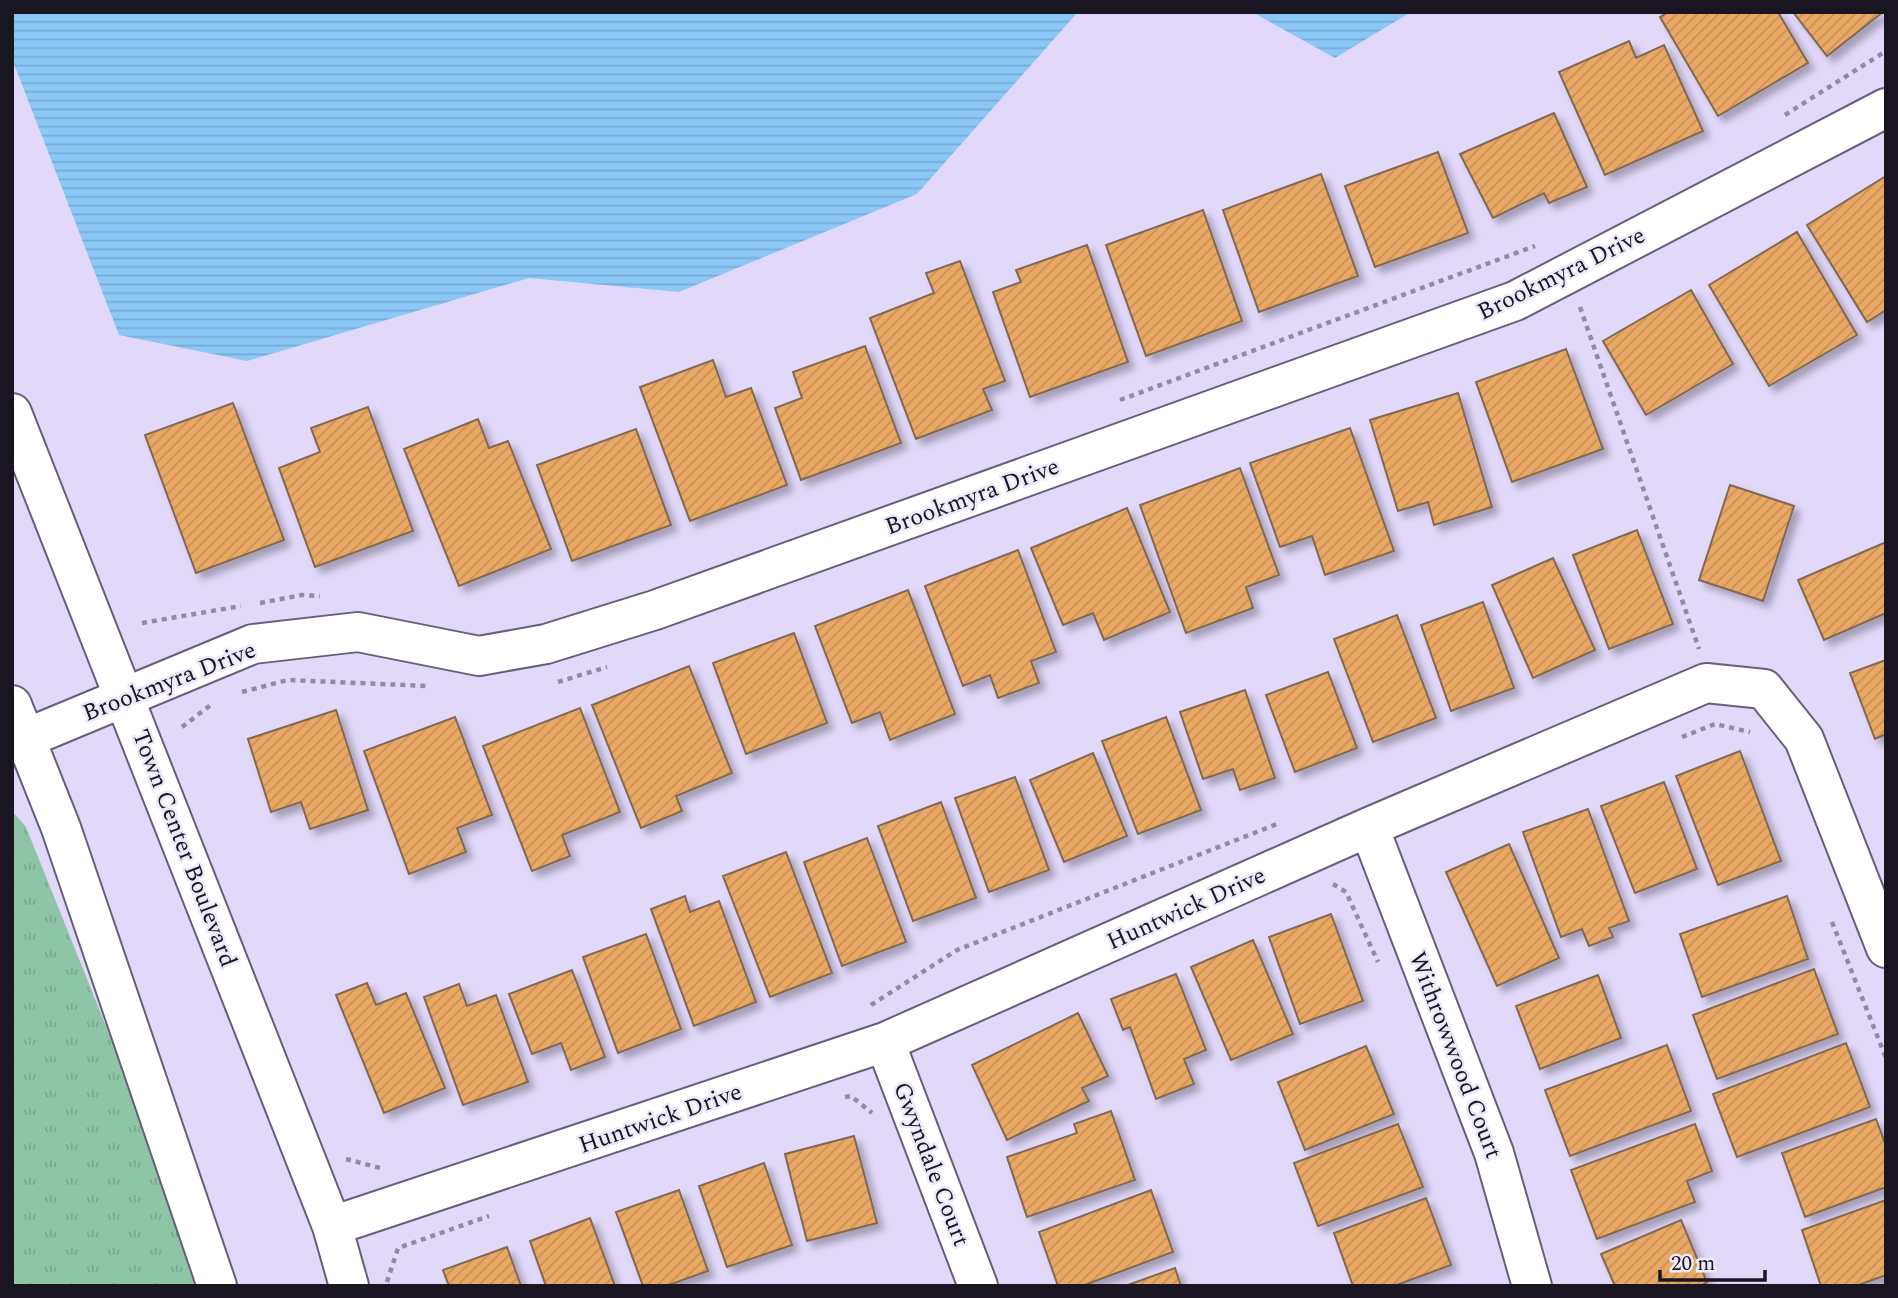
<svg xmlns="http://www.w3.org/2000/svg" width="1898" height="1298" font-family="Spectral,serif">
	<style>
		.grass { fill: url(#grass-tufts) }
		.water { fill: url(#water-rules) }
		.building { fill: url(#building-hatch); stroke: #816851; stroke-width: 2; filter: url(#shadow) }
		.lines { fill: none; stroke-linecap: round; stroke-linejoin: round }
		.minor-casing { stroke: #675e7a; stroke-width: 42 }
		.path { stroke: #918aa3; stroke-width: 4.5; stroke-dasharray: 5 5; stroke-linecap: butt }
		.minor { stroke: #fff; stroke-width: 38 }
		.labels { text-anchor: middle; stroke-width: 5; stroke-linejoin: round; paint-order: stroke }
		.street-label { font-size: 24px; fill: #191521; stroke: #eee8fc }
	</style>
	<defs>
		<pattern id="grass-tufts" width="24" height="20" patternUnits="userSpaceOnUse" patternTransform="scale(1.75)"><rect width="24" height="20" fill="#8fc5a7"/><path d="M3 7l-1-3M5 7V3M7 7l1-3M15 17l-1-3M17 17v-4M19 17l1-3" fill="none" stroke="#7ba88f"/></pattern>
		<pattern id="water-rules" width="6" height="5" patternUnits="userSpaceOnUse" patternTransform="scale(1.75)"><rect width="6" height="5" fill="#8bc8f7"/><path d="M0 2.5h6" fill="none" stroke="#77abd3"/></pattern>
		<pattern id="building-hatch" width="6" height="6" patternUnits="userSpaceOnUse" patternTransform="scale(1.75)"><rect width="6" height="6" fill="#eaa865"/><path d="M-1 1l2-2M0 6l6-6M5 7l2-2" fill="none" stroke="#c89057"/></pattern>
		<filter id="shadow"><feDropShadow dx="6" dy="6" stdDeviation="3.5" flood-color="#0004"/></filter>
	</defs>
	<rect width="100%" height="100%" fill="#e2d8fa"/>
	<path class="grass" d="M12 811 26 827 116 1051 196 1286H12Z"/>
	<path class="water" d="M12 12H1078L917 194 679 292 529 278 247 361 119 335 12 59Z
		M1252 12H1411L1335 58Z"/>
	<path class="building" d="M1668 12H1778L1808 63 1718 116 1660 17Z
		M1793 12H1883L1827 56Z
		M1629 41 1636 58 1664 45 1703 131 1605 175 1559 72Z
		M1554 113 1587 187 1549 203 1544 193 1493 218 1460 154Z
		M1438 152 1468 233 1375 267 1345 186Z
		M1321 174 1358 276 1259 312 1223 210Z
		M1886 176V310L1867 322 1807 225Z
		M1203 210 1242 321 1146 356 1106 245Z
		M1797 232 1857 335 1769 386 1709 285Z
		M1087 245 1128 362 1030 397 993 292 1021 282 1016 270Z
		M960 261 1005 381 983 389 992 410 916 439 870 318 934 293 926 273Z
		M1691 290 1733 364 1646 415 1603 341Z
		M865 346 901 443 801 480 775 408 802 398 793 372Z
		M1566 349 1603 449 1512 482 1476 382Z
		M713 360 726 397 751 388 787 485 690 521 640 387Z
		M1458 393 1492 507 1434 525 1428 502 1398 511 1370 420Z
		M233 403 284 540 196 573 145 435Z
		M368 407 413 531 315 567 279 468 320 452 311 428Z
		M478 419 489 448 508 441 551 549 459 586 404 449Z
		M1350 428 1394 551 1325 575 1312 536 1280 547 1250 463Z
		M636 429 671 525 572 561 537 465Z
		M1240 468 1279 575 1246 587 1253 608 1186 633 1140 505Z
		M1730 485 1794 506 1763 601 1699 580Z
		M1127 508 1170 612 1104 640 1093 613 1063 625 1031 548Z
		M1637 530 1673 624 1609 649 1573 555Z
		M1886 542V613L1824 640 1798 580Z
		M1018 550 1056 652 1031 661 1039 683 998 698 990 675 963 686 925 586Z
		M1553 558 1595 650 1533 678 1492 585Z
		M908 590 955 714 890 740 880 712 852 723 815 626Z
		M1483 602 1514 688 1451 711 1421 625Z
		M1397 615 1436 718 1373 742 1334 639Z
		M794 633 827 723 746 754 713 663Z
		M1886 660V734L1875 739 1850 673Z
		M689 666 732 773 676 796 682 811 641 828 592 705Z
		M1328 672 1357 748 1295 772 1266 695Z
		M1245 690 1275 778 1240 790 1233 769 1203 779 1180 712Z
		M580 708 620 812 562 835 570 856 532 871 483 746Z
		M336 710 368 810 310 829 301 802 271 812 248 739Z
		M455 717 492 815 457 828 466 852 409 874 364 751Z
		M1166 717 1201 810 1138 834 1102 741Z
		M1740 751 1781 861 1718 885 1676 776Z
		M1093 753 1127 836 1064 862 1030 780Z
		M1015 777 1049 870 989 892 955 798Z
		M1664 782 1697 869 1635 893 1601 806Z
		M941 802 976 898 913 921 878 826Z
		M1588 809 1629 921 1609 928 1613 937 1589 946 1582 929 1561 937 1523 832Z
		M867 838 906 942 842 966 804 862Z
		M1509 844 1559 958 1497 986 1446 872Z
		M786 852 832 973 770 997 723 876Z
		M685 896 690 912 719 901 756 1002 694 1026 651 909Z
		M1787 896 1808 959 1702 997 1680 934Z
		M1331 914 1363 1001 1300 1024 1269 937Z
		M646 934 681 1029 618 1053 583 957Z
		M1253 940 1293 1034 1231 1060 1191 967Z
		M1814 969 1838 1034 1717 1079 1693 1015Z
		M572 970 605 1057 571 1070 561 1043 532 1054 509 994Z
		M1176 974 1206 1050 1184 1059 1194 1084 1156 1099 1130 1027 1123 1030 1111 999Z
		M1598 975 1621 1038 1540 1069 1516 1006Z
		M367 983 376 1005 406 993 445 1088 384 1113 336 995Z
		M459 984 467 1006 496 995 528 1082 463 1105 424 997Z
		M1078 1013 1108 1076 1082 1088 1089 1101 1007 1140 972 1065Z
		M1846 1043 1870 1107 1737 1157 1713 1094Z
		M1667 1045 1691 1111 1570 1156 1545 1090Z
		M1366 1046 1394 1114 1305 1150 1278 1082Z
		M1111 1111 1135 1180 1027 1217 1007 1157 1077 1133 1074 1124Z
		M1876 1119 1886 1146V1187L1805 1217 1782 1153Z
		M1398 1124 1423 1187 1318 1226 1294 1163Z
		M1695 1124 1712 1171 1687 1181 1695 1202 1597 1239 1571 1170Z
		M854 1136 877 1223 807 1241 785 1154Z
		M764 1163 792 1245 727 1267 699 1186Z
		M679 1190 708 1271 666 1286H643L616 1212Z
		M1151 1190 1173 1252 1082 1286H1058L1039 1232Z
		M1426 1198 1451 1265 1394 1286H1353L1334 1233Z
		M1886 1200V1275L1856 1286H1821L1802 1230Z
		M590 1218 615 1286H546L530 1241Z
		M1681 1220 1707 1282 1700 1286H1615L1601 1254Z
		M507 1247 521 1286H449L443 1270Z
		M1175 1268 1181 1286H1125Z"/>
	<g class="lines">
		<defs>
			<path id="minor" d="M12 413 332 1226 349 1286
				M12 705 61 828 217 1286
				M12 744 253 644 358 632 479 656 546 644 655 610 1515 301 1886 108
				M1369 827 1494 1153 1532 1286
				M885 1042 978 1286
				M332 1226 885 1042 1369 827 1706 683 1764 689 1804 739 1886 948"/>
		</defs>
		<use href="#minor" class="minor-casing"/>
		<path class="path" d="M1785 115 1886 51
			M1580 307 1699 649
			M1120 400 1535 246
			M260 603 302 595 320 596
			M142 623 241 606
			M558 682 607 667
			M242 692 288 680 428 686
			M182 727 212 704
			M1682 737 1715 724 1750 732
			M12 848H14
			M1333 884 1346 892 1378 962
			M1832 922 1886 1058
			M871 1005 957 950 1277 824
			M845 1097 851 1096 872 1113
			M346 1159 384 1169
			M387 1282 398 1248 489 1216"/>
		<use href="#minor" class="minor"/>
	</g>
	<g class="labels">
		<g class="street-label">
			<text transform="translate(1561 273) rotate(-26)" y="8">Brookmyra Drive</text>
			<text transform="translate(972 496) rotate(-20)" y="8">Brookmyra Drive</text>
			<text transform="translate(169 681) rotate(-21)" y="8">Brookmyra Drive</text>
			<text transform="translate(185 848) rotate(69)" y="8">Town Center Boulevard</text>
			<text transform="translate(1186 908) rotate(-24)" y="8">Huntwick Drive</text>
			<text transform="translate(1456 1055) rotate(69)" y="8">Withrowwood Court</text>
			<text transform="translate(660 1118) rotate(-19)" y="8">Huntwick Drive</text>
			<text transform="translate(932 1164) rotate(69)" y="8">Gwyndale Court</text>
		</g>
	</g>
	<rect width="1898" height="1298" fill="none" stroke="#191521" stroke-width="28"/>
	<path d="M1660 1270v10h105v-10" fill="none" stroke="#191521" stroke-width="3.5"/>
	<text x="1671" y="1270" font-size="21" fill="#191521" stroke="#eee8fc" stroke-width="5" paint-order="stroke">20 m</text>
</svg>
